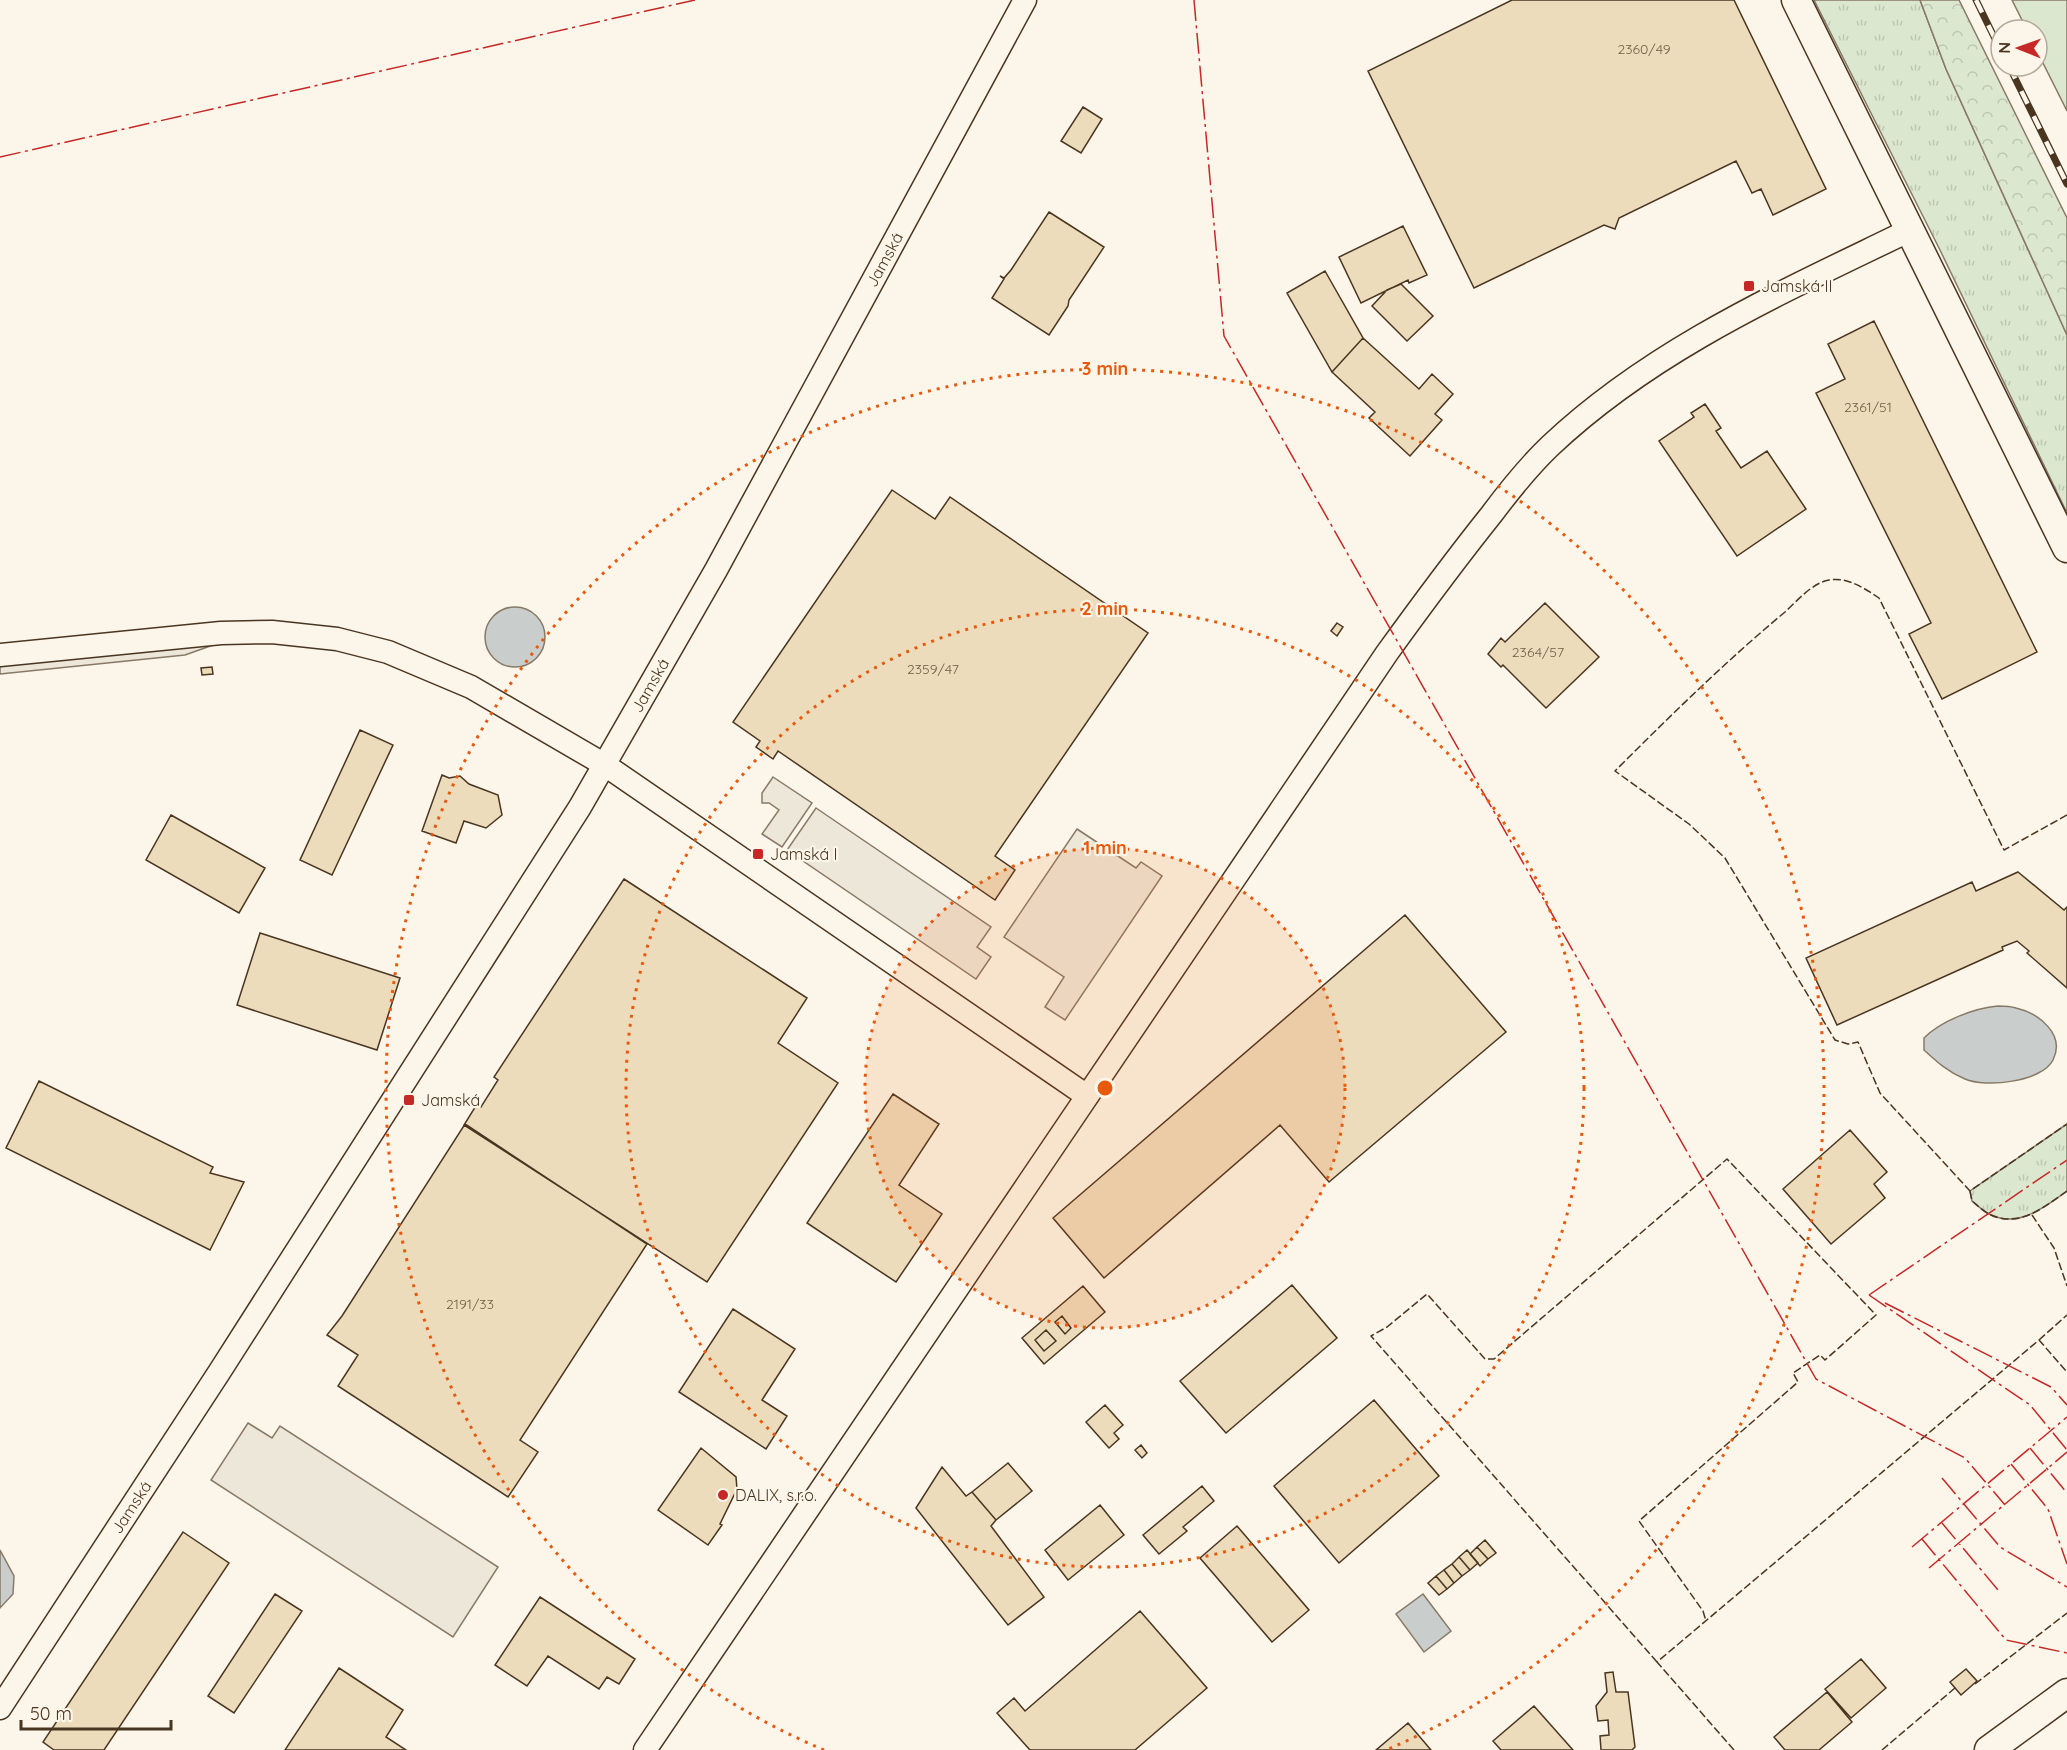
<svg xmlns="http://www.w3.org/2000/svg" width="2067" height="1750" font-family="Quicksand,sans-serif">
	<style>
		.grass { fill: url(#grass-tufts); stroke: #887966; stroke-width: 1.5 }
		.forest { fill: url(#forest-crowns); stroke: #887966; stroke-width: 1.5 }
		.garden { fill: #dce7d0; stroke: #887966; stroke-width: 1.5 }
		.parking { fill: #ede7d9; stroke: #887966; stroke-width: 1.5 }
		.water { fill: #c9cecd; stroke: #887966; stroke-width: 1.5 }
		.building { fill: #ecdcbc; stroke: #4a3520; stroke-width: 1.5 }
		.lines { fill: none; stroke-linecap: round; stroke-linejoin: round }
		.minor-casing { stroke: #4a3520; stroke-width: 25 }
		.major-casing { stroke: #4a3520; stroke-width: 31 }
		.minor { stroke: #fbf6e9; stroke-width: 22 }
		.major { stroke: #fbf6e9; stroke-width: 28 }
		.rail-casing { stroke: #4a3520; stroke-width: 7 }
		.rail { stroke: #fbf6e9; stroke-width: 4.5; stroke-dasharray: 14; stroke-linecap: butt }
		.fence { stroke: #4a3520; stroke-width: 1.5; stroke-dasharray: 8 3; stroke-linecap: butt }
		.power { stroke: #c62828; stroke-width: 1.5; stroke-dasharray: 21 4.5 3 4.5; stroke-linecap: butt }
		.ring { fill: none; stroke: #e8590c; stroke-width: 3; stroke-dasharray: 3 6 }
		.poi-dot { fill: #c62828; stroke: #fbf6e9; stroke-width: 2 }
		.labels { text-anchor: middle; stroke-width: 4.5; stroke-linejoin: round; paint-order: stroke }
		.number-label { font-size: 14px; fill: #725f47 }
		.street-label { font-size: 16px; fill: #4a3520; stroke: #fbf6e9 }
		.poi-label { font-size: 16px; fill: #4a3520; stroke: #fbf6e9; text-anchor: start }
		.centre { fill: #e8590c; stroke: #fbf6e9; stroke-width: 3 }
		.ring-label { font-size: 18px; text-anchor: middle; font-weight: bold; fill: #e8590c; stroke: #fbf6e9; stroke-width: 4.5; stroke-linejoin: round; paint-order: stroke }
	</style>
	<defs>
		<pattern id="grass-tufts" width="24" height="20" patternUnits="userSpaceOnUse" patternTransform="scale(1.5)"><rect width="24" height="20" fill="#dce7d0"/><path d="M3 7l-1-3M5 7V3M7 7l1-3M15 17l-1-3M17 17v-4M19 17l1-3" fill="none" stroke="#bec7b2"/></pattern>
		<pattern id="forest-crowns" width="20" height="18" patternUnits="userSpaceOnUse" patternTransform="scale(1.5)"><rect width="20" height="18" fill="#dce7d0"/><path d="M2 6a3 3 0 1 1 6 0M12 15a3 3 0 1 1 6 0" fill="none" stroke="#bec7b2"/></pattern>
	</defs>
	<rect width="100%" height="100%" fill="#fbf6e9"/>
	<path class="grass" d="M1814 0H1920L1946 69 2067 335V513L1939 248Z
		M2067 1124V1191C2044 1207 2020 1228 1991 1215 1984 1212 1978 1206 1972 1201L1970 1191Z"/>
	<path class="forest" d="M1920 0H1959L2067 218V335L1946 69Z"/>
	<path class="garden" d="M2012 0H2067V111L2037 51V30H2027Z"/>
	<path class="parking" d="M216 644 185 655 0 674V665Z
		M773 777 812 803 782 847 762 834 779 810 769 803H762V793Z
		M816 808 991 927 977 947 991 957 976 979 787 850Z
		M1077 829 1136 868 1141 862 1162 876 1065 1020 1045 1007 1064 977 1004 937Z
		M248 1423 272 1438 280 1426 498 1567 453 1637 211 1480Z"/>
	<path class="water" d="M485 637a30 30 0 1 1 60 0a30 30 0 1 1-60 0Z
		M1998 1006C2003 1006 2010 1006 2016 1008 2038 1013 2066 1034 2053 1060 2042 1082 1985 1088 1965 1079 1948 1072 1937 1062 1924 1050V1038C1941 1021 1974 1008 1998 1006Z
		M0 1550 14 1576 13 1594 0 1608Z
		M1423 1594 1451 1631 1424 1652 1396 1614Z"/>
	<path class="building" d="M1512 0H1734L1826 189 1773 215 1761 189 1752 193 1736 161 1619 218 1615 229 1604 225 1474 288 1368 71Z
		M1083 107 1102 119 1081 153 1061 141Z
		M1049 212 1104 247 1069 300 1068 306 1049 335 992 298 1004 279 1000 276 1004 278 1011 270Z
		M1403 226 1427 275 1409 283 1408 280 1361 303 1339 257Z
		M1325 271 1363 338 1332 372 1287 293Z
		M1401 284 1433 316 1407 341 1372 306 1387 290Z
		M1874 321 2037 652 1942 699 1909 634 1931 623 1816 393 1845 379 1828 344Z
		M1363 338 1419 389 1432 374 1453 394 1435 414 1442 420 1410 456 1369 418 1375 412 1332 372Z
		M1705 404 1721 428 1716 431 1741 468 1767 451 1806 509 1737 556 1659 441 1694 417 1691 413Z
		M892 490 935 519 950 497 1148 633 995 856 1015 870 995 900 778 751 773 759 756 747 760 741 733 722Z
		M1545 603 1599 657 1546 708 1503 665 1501 667 1488 654 1501 638 1505 642Z
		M1337 623 1343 627 1337 636 1331 631Z
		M212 667 213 674 202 675 201 668Z
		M360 730 393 745 332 875 300 860Z
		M442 775 449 778 460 776 469 784 498 795 502 815 486 828 464 821 456 843 422 831Z
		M171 815 265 868 239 913 146 860Z
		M2018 872 2064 910 2067 907V988L2027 953 2029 951 2017 941 2002 947 2003 950 1837 1025 1806 958 1972 882 1976 891Z
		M624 879 807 998 778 1043 838 1083 707 1282 464 1125 477 1104 481 1107 498 1080 494 1077Z
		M1405 915 1506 1032 1329 1182 1280 1125 1104 1278 1053 1218Z
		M260 933 400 978 377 1050 237 1005Z
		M39 1081 213 1167 210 1173 244 1182 210 1250 6 1148Z
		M893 1094 939 1124 899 1185 942 1214 896 1282 807 1223Z
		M465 1124 647 1244 520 1440 538 1452 508 1497 338 1386 358 1355 327 1335 342 1316Z
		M1850 1130 1887 1172 1874 1184 1885 1198 1831 1244 1783 1189Z
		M1292 1285 1337 1338 1226 1433 1180 1381Z
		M1083 1286 1105 1312 1044 1364 1022 1338Z
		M733 1309 795 1349 762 1400 787 1416 766 1449 679 1392Z
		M1062 1316 1071 1328 1065 1334 1055 1322Z
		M1046 1330 1056 1341 1044 1351 1035 1340Z
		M1374 1400 1439 1476 1339 1563 1274 1486Z
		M1105 1405 1123 1425 1114 1433 1119 1439 1109 1448 1086 1422Z
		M1141 1445 1147 1453 1142 1458 1135 1450Z
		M701 1448 736 1477 737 1489 720 1524 722 1525 708 1545 658 1510Z
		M1008 1463 1032 1491 996 1520 972 1492Z
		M942 1467 966 1496 972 1492 996 1520 991 1526 1044 1597 1008 1625 916 1508Z
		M1202 1486 1214 1501 1183 1527 1187 1531 1159 1554 1143 1535Z
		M1100 1505 1124 1535 1068 1580 1045 1550Z
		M1237 1526 1309 1610 1272 1642 1200 1558Z
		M183 1532 229 1563 104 1750H54L43 1742Z
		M1485 1540 1496 1553 1488 1559 1477 1547Z
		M1477 1547 1488 1559 1480 1566 1470 1554Z
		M1467 1550 1478 1563 1470 1570 1459 1557Z
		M1459 1557 1470 1570 1462 1576 1452 1564Z
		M1452 1564 1462 1576 1454 1583 1444 1570Z
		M1444 1570 1454 1583 1447 1589 1436 1576Z
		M1436 1576 1447 1589 1439 1595 1428 1583Z
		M275 1594 302 1611 234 1713 208 1696Z
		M540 1597 635 1659 619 1684 607 1677 599 1689 548 1656 527 1686 495 1665Z
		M1140 1611 1207 1688 1135 1750H1030L997 1713 1014 1698 1025 1711Z
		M1861 1659 1886 1688 1851 1718 1825 1689Z
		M339 1668 403 1710 386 1737 406 1750H285Z
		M1966 1669 1977 1681 1961 1695 1950 1682Z
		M1613 1672 1616 1692H1628L1635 1747 1632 1750H1601L1600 1736 1609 1735 1608 1720 1598 1721 1596 1706 1607 1692 1605 1673Z
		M1827 1692 1852 1722 1819 1750H1785L1774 1737Z
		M1534 1706 1573 1750H1501L1493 1741Z
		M1408 1723 1431 1750H1376Z"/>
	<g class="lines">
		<defs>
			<g id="minor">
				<path d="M0 655 221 633 272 632 337 639 388 652 471 687 605 765 1087 1096"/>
				<path id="s1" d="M0 1708 220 1371 580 807 716 570 1025 0"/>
				<path d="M645 1750 1387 653C1421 606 1455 560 1491 515 1509 491 1528 467 1550 446 1654 348 1783 292 1910 230"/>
			</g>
			<path id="major" d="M1796 0 2067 548
				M1989 1750 2067 1693"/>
		</defs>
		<use href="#minor" class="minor-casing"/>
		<use href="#major" class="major-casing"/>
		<use href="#minor" class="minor"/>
		<use href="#major" class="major"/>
		<defs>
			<path id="rail" d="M1976 0 2001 51
				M2009 66 2067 184"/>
		</defs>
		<use href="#rail" class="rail-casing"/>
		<use href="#rail" class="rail"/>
		<path class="fence" d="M2067 815 2004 850 1879 598C1864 588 1848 577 1829 580 1812 583 1797 601 1785 612 1725 662 1670 716 1615 771L1689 824 1725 858 1835 1040 1848 1044 1858 1042 1880 1093 1970 1191 2067 1124
			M1970 1191 1972 1201C1978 1206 1984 1212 1991 1215 2020 1228 2044 1207 2067 1191
			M2032 1215 2054 1248 2067 1286
			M2039 1340 2067 1315
			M1657 1662 1371 1336 1387 1327 1427 1294 1485 1359H1494L1727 1159 1876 1315 1825 1360 1820 1355 1793 1373 1798 1382 1639 1521 1703 1611 1706 1621
			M1975 1684 2067 1613
			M1734 1750 1657 1662 2039 1340 2067 1372
			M1882 1750 1955 1688 1957 1689"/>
		<path class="power" d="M1194 0 1224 336 1816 1379 1965 1458 2005 1505
			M0 157 695 0
			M1869 1295 2030 1405 2067 1450
			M1869 1295 2067 1160
			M1885 1303 2051 1387 2067 1405
			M2030 1448 2067 1493
			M2011 1464 2048 1509 2067 1564
			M1942 1478 2000 1547 2067 1587
			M1942 1523 1998 1590
			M1922 1539 2006 1640 2067 1653
			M1912 1547 2067 1417
			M1929 1568 2067 1452"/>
	</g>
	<circle cx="1105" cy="1088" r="240" fill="#e8590c" fill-opacity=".12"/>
	<g class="ring">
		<circle cx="1105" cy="1088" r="240"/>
		<circle cx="1105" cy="1088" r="479"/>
		<path d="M824 1750A719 719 0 1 1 1386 1750"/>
	</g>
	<g class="poi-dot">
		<rect x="1743" y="280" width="12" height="12" rx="3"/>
		<rect x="752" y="848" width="12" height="12" rx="3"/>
		<rect x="403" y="1094" width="12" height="12" rx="3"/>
		<circle cx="723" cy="1495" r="6"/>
	</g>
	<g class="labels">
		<g class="number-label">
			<text x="1644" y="54">2360/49</text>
			<text x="1868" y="412">2361/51</text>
			<text x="1538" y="657">2364/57</text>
			<text x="933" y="674">2359/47</text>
			<text x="470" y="1309">2191/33</text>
		</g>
		<g class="street-label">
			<text dy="6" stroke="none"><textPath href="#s1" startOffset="1698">Jamská</textPath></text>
			<text dy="6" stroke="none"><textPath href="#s1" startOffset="1212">Jamská</textPath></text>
			<text dy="6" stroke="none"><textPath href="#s1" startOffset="240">Jamská</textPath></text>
		</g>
		<g class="poi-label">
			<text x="1761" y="292">Jamská II</text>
			<text x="770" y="860">Jamská I</text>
			<text x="421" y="1106">Jamská</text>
			<text x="735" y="1501">DALIX, s.r.o.</text>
		</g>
	</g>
	<circle cx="1105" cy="1088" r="9" class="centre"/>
	<g class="ring-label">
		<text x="1105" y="375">3 min</text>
		<text x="1105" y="615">2 min</text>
		<text x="1105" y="854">1 min</text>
	</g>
	<g transform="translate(2019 48) rotate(271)"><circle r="28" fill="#fbf6e9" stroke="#b4a999" stroke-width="1.5"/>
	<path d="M0-4.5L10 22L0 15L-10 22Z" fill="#c62828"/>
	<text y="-9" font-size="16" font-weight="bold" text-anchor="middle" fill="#4a3520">N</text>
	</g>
	<path d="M21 1720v9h150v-9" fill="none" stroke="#4a3520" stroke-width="3"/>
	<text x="30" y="1720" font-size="18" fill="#4a3520" stroke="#fbf6e9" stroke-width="4.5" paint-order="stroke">50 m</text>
</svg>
